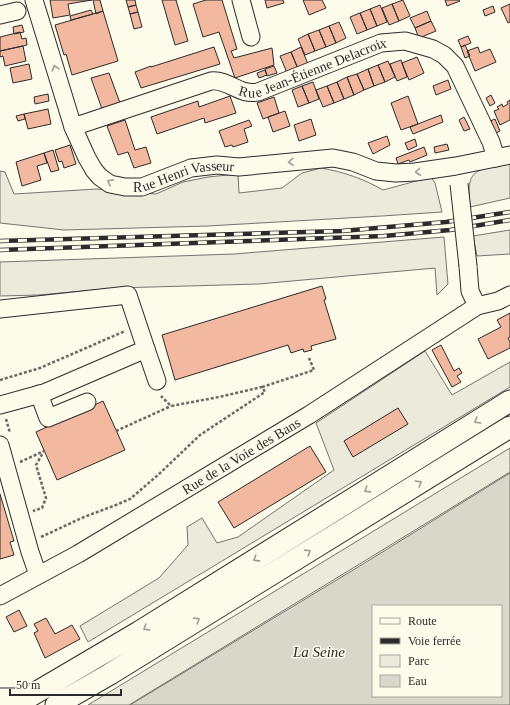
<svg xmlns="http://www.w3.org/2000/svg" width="510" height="705" font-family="Georgia,serif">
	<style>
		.green { fill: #ecebdb; stroke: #74746e }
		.water { fill: #d8d7c9; stroke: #74746e; fill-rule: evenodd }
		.building { fill: #f2b8a0; stroke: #2b2b2b }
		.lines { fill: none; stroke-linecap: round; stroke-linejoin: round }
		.minor-casing { stroke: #2b2b2b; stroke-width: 19 }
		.major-casing { stroke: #2b2b2b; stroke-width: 23 }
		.path { stroke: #6a6964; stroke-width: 2.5; stroke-dasharray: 3 2; stroke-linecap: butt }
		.minor { stroke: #fdfbea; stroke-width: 17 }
		.major { stroke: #fdfbea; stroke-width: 21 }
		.rail-casing { stroke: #2b2b2b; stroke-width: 4.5 }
		.rail { stroke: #fdfbea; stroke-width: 3; stroke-dasharray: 9; stroke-linecap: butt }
		.minor-bridge-casing { stroke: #2b2b2b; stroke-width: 19; stroke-linecap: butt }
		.minor-bridge { stroke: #fdfbea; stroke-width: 17 }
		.oneway { stroke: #9e9d94 }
		.labels { text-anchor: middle; stroke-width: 3; stroke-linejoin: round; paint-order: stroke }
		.street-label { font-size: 14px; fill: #2b2b2b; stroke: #fdfbea }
		.water-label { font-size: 15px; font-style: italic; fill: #2b2b2b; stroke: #fdfbea }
	</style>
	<rect width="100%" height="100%" fill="#fdfbea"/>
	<path class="green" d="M510 164V198L470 207C470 199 468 189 470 182 474 165 497 167 510 164Z
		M321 168C344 172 364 179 383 190L431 177 435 183 442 212 382 216 208 226 64 230 0 223V171L5 172 14 194 97 189 156 194 183 182 208 177 238 174 239 193 282 188 302 173Z
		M510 230V254L477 256 473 236Z
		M444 237 448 284 437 295 435 268 259 284 116 288 39 295 0 296V262L234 254Z
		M425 351 452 395 510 362V387L88 642 80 626 159 578 188 545 187 527 202 518 217 543 238 537 334 470 316 423Z
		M510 448V472L129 705H88Z"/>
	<path class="water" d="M510 473V705H130L363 564ZM373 606H501V696H373Z"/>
	<path class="building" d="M50 0H92L68 4 70 15 53 18Z
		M93 0H100L103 11 96 14Z
		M126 0H135L136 5 128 7Z
		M162 0H176L188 41 175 45Z
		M222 0 237 49 231 51 234 58 272 48 274 65 235 78 219 32 203 37 193 4 206 0Z
		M265 0H283L284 3 267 8Z
		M303 0H322L326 8 309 15Z
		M403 0 410 16 399 21 392 4Z
		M445 0H459L460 1 447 6Z
		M392 4 399 21 389 25 382 8Z
		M510 4V22L508 23 501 8Z
		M136 5 138 12 130 14 128 7Z
		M380 5 387 22 377 26 370 9Z
		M493 6 495 12 485 16 483 10Z
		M370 9 377 26 367 30 360 13Z
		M91 10 93 14 71 20 70 16Z
		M103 11 118 61 72 75 66 54 64 55 55 25Z
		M427 11 431 21 415 28 410 18Z
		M138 12 142 27 134 29 130 14Z
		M360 13 367 30 357 34 350 17Z
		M431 21 436 31 419 38 415 28Z
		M339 22 346 38 336 43 329 26Z
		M22 25 24 32 14 34 13 27Z
		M329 26 336 43 326 47 319 30Z
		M319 30 326 47 315 51 308 34Z
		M20 32 22 39 26 38 27 45 0 51V37Z
		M308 34 315 51 305 55 298 39Z
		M468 36 471 43 461 47 458 40Z
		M465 45 470 56 465 58 461 47Z
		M23 46 26 61 5 66 3 56 0 57V51Z
		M214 47 220 64 141 88 135 72 151 66V67Z
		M301 47 308 64 298 69 291 52Z
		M478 47 480 53 490 49 496 62 475 71 467 51Z
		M291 52 298 69 287 73 280 56Z
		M417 57 424 73 409 80 402 63Z
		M401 60 407 77 397 81 390 64Z
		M388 61 395 77 385 82 378 65Z
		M29 64 32 79 13 83 10 68Z
		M378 65 385 82 374 86 368 69Z
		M274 66 277 73 267 76 265 69Z
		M368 69 374 86 364 90 357 74Z
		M265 70 267 75 259 78 257 73Z
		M109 73 120 103 102 109 91 78Z
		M357 74 364 90 354 95 347 77Z
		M347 77 354 95 344 99 337 82Z
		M448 80 451 89 436 95 433 86Z
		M313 82 319 99 309 103 302 86Z
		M337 82 344 99 334 103 327 86Z
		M302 86 309 103 298 107 292 90Z
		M327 86 334 103 323 107 316 90Z
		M48 94 49 101 35 104 34 97Z
		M491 95 495 103 490 106 486 98Z
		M230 96 236 113 205 123 204 118 157 134 151 117 198 101 199 107Z
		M408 96 418 124 401 130 391 103Z
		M274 97 279 113 263 119 257 103Z
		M510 100V120L500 125 494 111 499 109 497 107 502 104 503 107 508 104 507 102Z
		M48 109 51 124 28 129 24 114Z
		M285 111 290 126 273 132 268 117Z
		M24 114 25 119 18 121 16 116Z
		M441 115 443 122 413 134 410 127Z
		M464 117 470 129 464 131 459 120Z
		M311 119 316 135 299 141 294 125Z
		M495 119 500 131 494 134 488 122Z
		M125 120 135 150 146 147 151 163 134 168 128 152 118 155 107 126Z
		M249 120 252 126 244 129 248 142 233 147 232 145 225 147 219 131Z
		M387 136 390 145 373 154 368 143Z
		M415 139 417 146 408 150 405 143Z
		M447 144 449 150 435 153 434 147Z
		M70 145 76 164 64 168 62 161 59 162 55 150Z
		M424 147 427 155 410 162 409 160 398 164 396 158Z
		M53 150 59 170 51 172 44 153Z
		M44 153 47 163 37 166 41 180 22 186 16 162Z
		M322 286 326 299 324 300 336 339 311 346 312 350 304 352 303 349 291 353 288 345 175 380 162 335Z
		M510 313V337L508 338 510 342V348L488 359 478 339 501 327 497 320Z
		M441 345 454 371 459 368 462 373 457 376 461 382 452 387 432 350Z
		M103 401 125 450 57 480 36 432Z
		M398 408 408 424 353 457 344 441Z
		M310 446 326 472 234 528 218 502Z
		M0 494 14 541 10 542 14 555 0 559Z
		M19 610 27 626 14 632 6 617Z
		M46 618 55 634 72 625 80 639 45 658 34 633 38 631 34 624Z"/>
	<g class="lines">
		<defs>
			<g id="minor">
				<path id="s1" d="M34 0 73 127 87 158 94 170 100 177 110 184 125 187H142L191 168 217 165 239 167 333 158 353 162 376 171 396 173 415 172 456 166 510 155"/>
				<path d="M241 0 251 37"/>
				<path d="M0 15 17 11"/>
				<path id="s2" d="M73 127 211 81C229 79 239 96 258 92L381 43 405 41 433 49 444 55 455 66 491 142 496 158"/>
				<path d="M468 266 470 291 477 306"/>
				<path d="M0 309 128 295 146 349 44 393 0 405"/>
				<path d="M146 349 157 381"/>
				<path d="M39 394 48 418 87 402"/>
				<path d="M0 445 30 552 38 575"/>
				<path id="s3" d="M0 596 78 554 309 415 477 306 498 301 510 295"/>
				<path d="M0 697H29"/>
			</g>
			<path id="major" d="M15 705 139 632 510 401
				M56 705 110 674 510 427"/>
		</defs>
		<use href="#minor" class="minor-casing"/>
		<use href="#major" class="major-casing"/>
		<path class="path" d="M0 380 40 368 125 331
			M262 387 314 370 309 358
			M6 419 10 433
			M116 431 171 406
			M20 462 44 451 36 465 46 498 42 508 33 511
			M41 537 84 517 116 505 130 499 158 475 200 435 265 392 262 387 219 397 171 406 161 396"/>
		<use href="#minor" class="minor"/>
		<use href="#major" class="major"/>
		<defs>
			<path id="rail" d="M0 241 342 231 446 222 510 212
				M0 250 384 236 450 230 510 220"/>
		</defs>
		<use href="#rail" class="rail-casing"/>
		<use href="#rail" class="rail"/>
		<defs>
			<path id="minor-bridge" d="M459 184 468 266"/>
		</defs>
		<use href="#minor-bridge" class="minor-bridge-casing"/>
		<use href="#minor-bridge" class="minor-bridge"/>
	</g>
	<defs><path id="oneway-chevron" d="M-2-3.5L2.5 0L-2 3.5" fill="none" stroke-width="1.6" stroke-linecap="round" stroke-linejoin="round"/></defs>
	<g class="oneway">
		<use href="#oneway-chevron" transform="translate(55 68) rotate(-107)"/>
		<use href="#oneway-chevron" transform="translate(291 162) rotate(175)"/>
		<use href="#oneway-chevron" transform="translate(418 172) rotate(173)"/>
		<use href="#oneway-chevron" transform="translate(110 182) rotate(-153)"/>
		<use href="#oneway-chevron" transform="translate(477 421) rotate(148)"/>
		<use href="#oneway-chevron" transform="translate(419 483) rotate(-32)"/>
		<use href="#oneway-chevron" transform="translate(367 490) rotate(148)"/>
		<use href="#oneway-chevron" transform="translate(308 552) rotate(-32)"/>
		<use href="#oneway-chevron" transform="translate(256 559) rotate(148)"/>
		<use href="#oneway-chevron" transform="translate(197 620) rotate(-32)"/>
		<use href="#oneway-chevron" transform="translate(146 628) rotate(148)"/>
	</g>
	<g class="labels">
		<g class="street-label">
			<text dy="5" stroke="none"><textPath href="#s2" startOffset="254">Rue Jean-Étienne Delacroix</textPath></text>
			<text dy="5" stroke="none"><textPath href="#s1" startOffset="278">Rue Henri Vasseur</textPath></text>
			<text dy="5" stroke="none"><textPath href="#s3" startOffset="279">Rue de la Voie des Bans</textPath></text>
		</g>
		<g class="water-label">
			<text x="319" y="657">La Seine</text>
		</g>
	</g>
	<rect x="372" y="605" width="130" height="92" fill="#fdfbea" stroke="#a9a89e"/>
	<rect x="380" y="618" width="20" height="6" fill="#fdfbea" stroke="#a9a89e"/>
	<text x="408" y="625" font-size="12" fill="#2b2b2b">Route</text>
	<rect x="380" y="638" width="20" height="6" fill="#2b2b2b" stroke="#a9a89e"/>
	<text x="408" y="645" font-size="12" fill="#2b2b2b">Voie ferrée</text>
	<rect x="380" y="655" width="20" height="12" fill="#ecebdb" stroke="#a9a89e"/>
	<text x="408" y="665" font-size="12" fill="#2b2b2b">Parc</text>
	<rect x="380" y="675" width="20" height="12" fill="#d8d7c9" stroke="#a9a89e"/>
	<text x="408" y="685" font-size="12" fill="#2b2b2b">Eau</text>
	<path d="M10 689v6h111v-6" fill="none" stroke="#2b2b2b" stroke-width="2"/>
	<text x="16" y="689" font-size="12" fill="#2b2b2b" stroke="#fdfbea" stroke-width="3" paint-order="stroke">50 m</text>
</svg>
